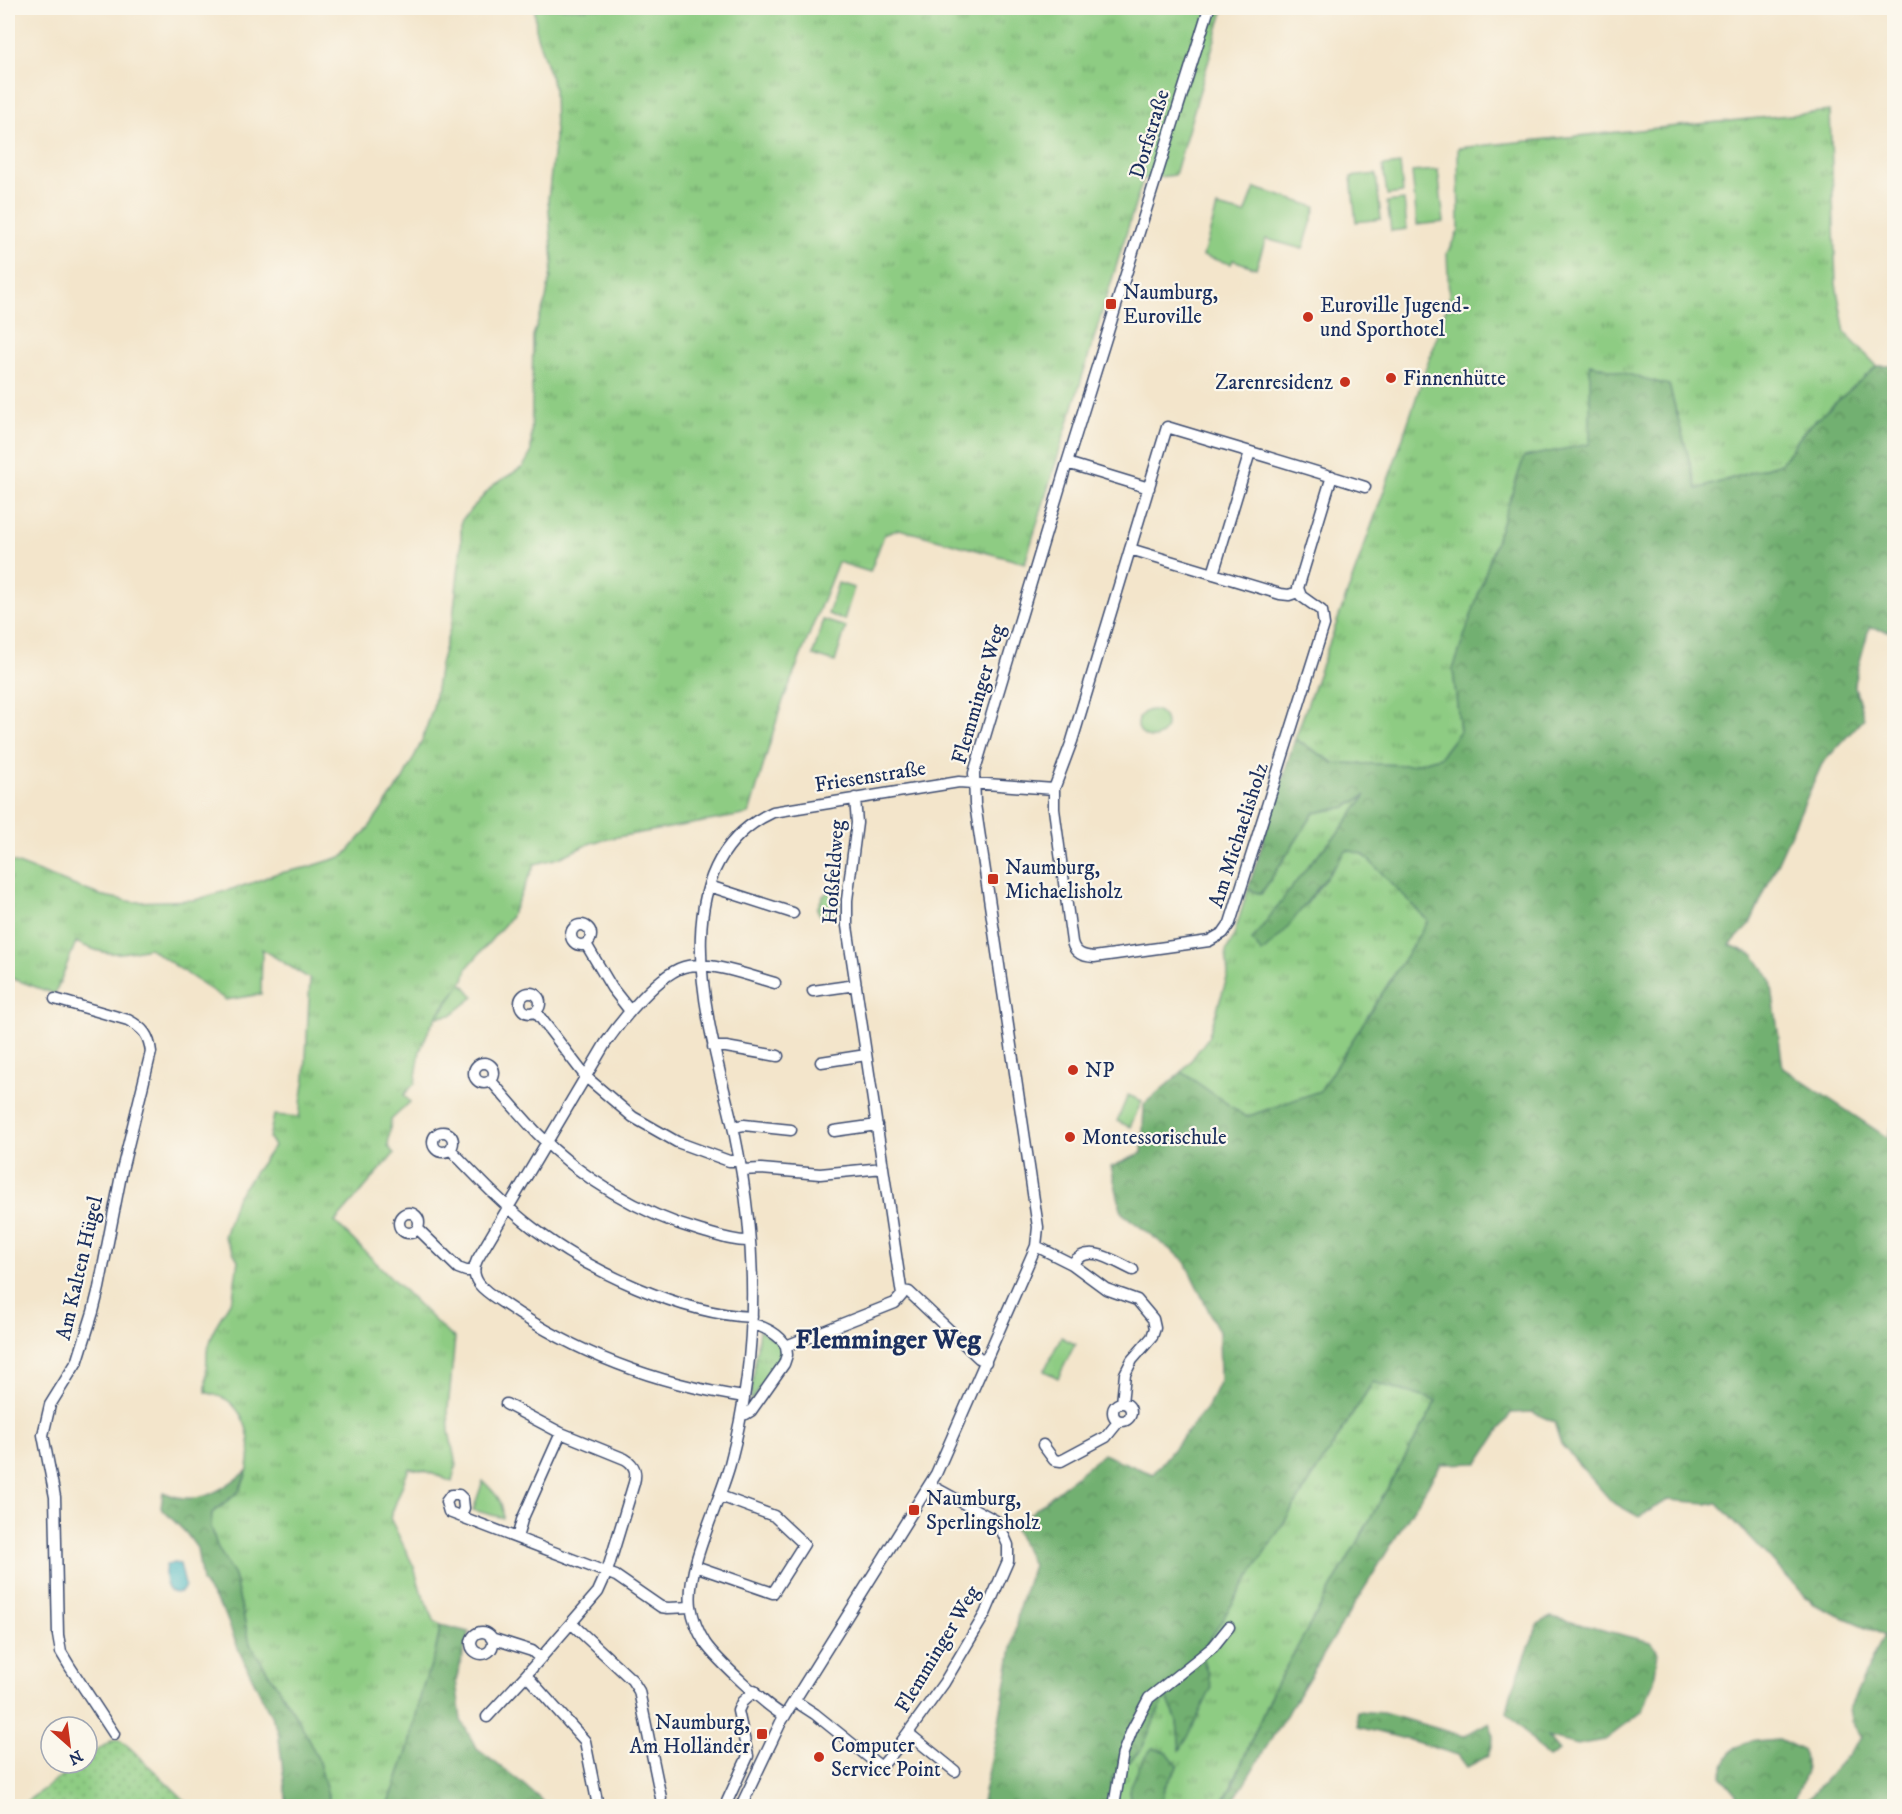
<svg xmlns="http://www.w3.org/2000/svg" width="1902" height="1814" font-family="'IM FELL DW Pica',serif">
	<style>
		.grass { fill: url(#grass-tufts); stroke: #547e70; stroke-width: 1.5 }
		.forest { fill: url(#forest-crowns); stroke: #467068; stroke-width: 1.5 }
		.park { fill: #8ecc83; stroke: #547e70; stroke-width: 1.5 }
		.garden { fill: url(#garden-dots); stroke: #547e70; stroke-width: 1.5 }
		.water { fill: #47b6c0; stroke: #31728f; stroke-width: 1.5 }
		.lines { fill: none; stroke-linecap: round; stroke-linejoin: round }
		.street-casing { stroke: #3b4a6e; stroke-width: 13 }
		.street { stroke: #fff; stroke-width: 10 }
		.poi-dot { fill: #c8321e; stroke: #fbf7ec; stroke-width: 2 }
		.labels { text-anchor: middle; stroke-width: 4.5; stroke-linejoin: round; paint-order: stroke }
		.street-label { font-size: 21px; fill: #1b2f5e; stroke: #fbf7ec }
		.poi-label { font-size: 21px; fill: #1b2f5e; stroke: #fbf7ec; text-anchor: start }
		.district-label { font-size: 27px; font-weight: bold; fill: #1b2f5e; stroke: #fbf7ec }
	</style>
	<defs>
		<pattern id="grass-tufts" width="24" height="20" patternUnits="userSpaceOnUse" patternTransform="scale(1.5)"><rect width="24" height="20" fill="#8ecc83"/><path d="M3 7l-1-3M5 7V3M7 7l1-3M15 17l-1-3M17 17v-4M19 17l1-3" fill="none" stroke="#73a66e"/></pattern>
		<pattern id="forest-crowns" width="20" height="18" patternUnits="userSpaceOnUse" patternTransform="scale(1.5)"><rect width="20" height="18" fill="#72b071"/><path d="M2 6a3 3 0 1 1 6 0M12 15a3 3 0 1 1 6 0" fill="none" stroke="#5d9060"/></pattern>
		<pattern id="garden-dots" width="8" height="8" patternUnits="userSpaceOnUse" patternTransform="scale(1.5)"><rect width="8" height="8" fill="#8ecc83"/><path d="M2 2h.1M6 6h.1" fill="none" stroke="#73a66e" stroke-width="1.8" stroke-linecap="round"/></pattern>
	</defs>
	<rect width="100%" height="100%" fill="#fbf7ec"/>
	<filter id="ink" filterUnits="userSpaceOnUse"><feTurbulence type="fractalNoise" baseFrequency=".0167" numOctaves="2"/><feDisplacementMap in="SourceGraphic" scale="12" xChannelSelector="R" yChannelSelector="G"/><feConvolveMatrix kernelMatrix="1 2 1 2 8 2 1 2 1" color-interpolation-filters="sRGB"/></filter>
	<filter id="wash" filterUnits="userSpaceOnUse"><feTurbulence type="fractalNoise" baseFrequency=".008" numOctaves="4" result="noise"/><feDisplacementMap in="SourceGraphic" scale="24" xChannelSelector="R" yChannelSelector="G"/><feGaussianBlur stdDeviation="1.35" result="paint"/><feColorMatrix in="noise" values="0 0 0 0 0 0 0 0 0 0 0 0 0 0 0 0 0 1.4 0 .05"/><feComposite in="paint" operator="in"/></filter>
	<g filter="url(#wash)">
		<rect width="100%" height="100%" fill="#f3e5cb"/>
		<path class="grass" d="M535 8H1224L1175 175 1143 179 1025 563 899 529 884 535 870 572 838 562 781 706 749 814 617 837 591 843 559 858 535 864 510 918 467 968 464 980 445 1004 430 1027 420 1051 415 1083 404 1095 410 1102 391 1120 388 1146 394 1154 335 1222 447 1333 455 1338 448 1409 449 1431 456 1465 452 1482 426 1471 409 1468 390 1518 414 1567 421 1591 435 1622 441 1625 434 1658 423 1686 408 1749 388 1806H331L318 1759 301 1724 250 1644 234 1576 217 1546 211 1526 212 1513C221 1506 234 1498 240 1489 255 1462 253 1424 231 1403 226 1397 213 1395 206 1392L207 1352 215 1327 233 1297 238 1260 224 1237 236 1198 274 1146 269 1138 274 1115 299 1117 305 1077 310 979 262 949 261 994 226 1000 149 948C118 955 106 957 76 942L55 994 8 977V860L99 895 134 902 195 900 249 884 275 874 309 867 344 856 368 829 403 779 421 743 433 708 440 664 453 618 461 547V521L493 485 523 467 531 453 533 336 546 299 553 262 548 199 555 138 554 88 536 33Z
			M1830 111 1836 284 1845 333 1877 366 1806 429 1781 463 1697 489 1669 385 1590 444 1524 458 1453 670 1460 731 1440 757 1411 765 1334 763 1295 739 1399 449 1449 300 1447 253 1459 230 1458 148Z
			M1368 794 1339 832 1311 862 1305 906 1347 850 1363 854 1429 921 1320 1091 1246 1117 1182 1072 1208 1038 1228 975 1226 951 1233 938 1248 889 1261 894 1314 813 1346 807Z
			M759 1330 779 1342 784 1354 750 1403Z
			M1373 1382 1437 1401 1273 1690 1231 1787 1220 1806H1161L1164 1788 1178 1766 1129 1790 1131 1806H1110L1112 1777 1141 1750 1166 1695 1177 1721 1180 1749 1201 1653Z"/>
		<path class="forest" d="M1590 364 1669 385 1697 489 1781 463 1806 429 1877 366H1894V632L1869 628 1854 683 1864 718 1822 764 1750 924 1730 945 1754 955 1771 980 1783 1068 1888 1138 1894 1120V1806H1802L1862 1738 1851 1721 1849 1709 1884 1635 1813 1604 1718 1504 1668 1500 1639 1517 1612 1502 1561 1444 1554 1422 1532 1412 1511 1413 1478 1463 1441 1464 1230 1806H1220L1232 1787 1273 1690 1437 1401 1373 1382 1201 1653 1212 1687 1188 1737 1180 1750 1177 1721 1166 1695 1141 1750 1112 1777 1110 1806H981L996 1738 1019 1608 1033 1565 1014 1527 1103 1454 1153 1474 1208 1406 1220 1380 1219 1332 1184 1260 1122 1213 1111 1167 1142 1153 1144 1104 1182 1072 1246 1117 1320 1091 1428 921 1363 854 1347 850 1284 932 1262 953 1252 940 1311 862 1339 832 1366 795 1346 807 1314 813 1261 894 1248 889 1295 739 1334 763 1411 765 1440 757 1460 731 1453 670 1524 457 1590 444Z
			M247 1471 239 1491 212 1513 211 1526 217 1546 234 1576 250 1644 301 1724 318 1759 331 1806H287L278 1730 240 1653 225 1614 202 1582 197 1548 186 1533 161 1508 163 1492C198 1508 219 1491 247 1471Z
			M1551 1617 1651 1642 1658 1652 1654 1681 1643 1711 1605 1740 1577 1745 1547 1737 1559 1751 1548 1758 1507 1712 1511 1694 1538 1624Z
			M441 1625 469 1632 456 1680 461 1720 477 1749 517 1779 548 1806H388L408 1749 423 1686 434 1658Z
			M1357 1711 1383 1713 1464 1736 1489 1722 1494 1736 1488 1756 1467 1767 1458 1755 1409 1740 1358 1727Z
			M1779 1739 1804 1751 1806 1772 1792 1806H1739L1736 1794 1721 1776C1731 1739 1746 1742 1779 1739Z
			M1152 1748 1167 1752 1178 1766 1164 1788 1161 1806H1131L1129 1790 1142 1761Z"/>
		<path class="park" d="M1400 164 1403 193 1387 195 1383 166Z
			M1438 170 1444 222 1417 225 1412 172Z
			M1376 174 1381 219 1356 222 1351 177Z
			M1255 188 1316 207 1303 249 1266 239 1256 268 1233 260 1231 264 1203 256 1217 207 1245 214Z
			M1404 200 1407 229 1391 231 1387 202Z
			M838 583 854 588 844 620 828 614Z
			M823 620 846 627 835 662 813 655Z
			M1138 724a14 14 0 1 1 28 0a14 14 0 1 1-28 0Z
			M829 891H836L840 898 839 913 820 915 817 909 823 896Z
			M462 983 474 997 451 1015 437 1017Z
			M1128 1095 1142 1101 1130 1127 1117 1121Z
			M1061 1337 1075 1344 1058 1378 1044 1371Z
			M483 1481C495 1493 504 1501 503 1518L473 1510Z"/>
		<path class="garden" d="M118 1739 128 1746 191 1806H20L80 1763H87V1758L112 1740Z"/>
		<path class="water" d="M174 1563 180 1564 185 1585 183 1590C166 1601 163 1577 166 1565Z"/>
	</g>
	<g filter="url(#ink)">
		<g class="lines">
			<defs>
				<path id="street" d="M1067 463 1149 488
					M1332 476 1298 588 1301 596 1322 611 1324 625 1230 923 1223 933 1209 941 1094 957C1083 956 1075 954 1072 942L1054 809V789L1072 741 1167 427C1233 447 1299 466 1365 487
					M1130 549 1280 594 1289 595 1298 592
					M1213 574 1250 452
					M709 886 793 913
					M571 935a10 10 0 1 1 20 0a10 10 0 1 1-20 0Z
					M586 944 612 988 630 1011
					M813 991 856 985
					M520 1003a10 10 0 1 1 20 0a10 10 0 1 1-20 0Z
					M55 999 128 1020C143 1028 149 1035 151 1052L122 1170 99 1288 93 1312 78 1360 50 1405 43 1435 55 1497 58 1635 61 1652 70 1667 114 1734
					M536 1012 586 1077 633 1117 677 1142 729 1161H740
					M713 1047H726L778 1056
					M821 1062 866 1055
					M474 1073a10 10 0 1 1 20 0a10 10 0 1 1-20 0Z
					M491 1081C506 1098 521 1116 537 1133 580 1178 641 1214 701 1231 716 1235 734 1242 750 1241
					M733 1127 744 1125 791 1130
					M834 1131 877 1125
					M433 1142a10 10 0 1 1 20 0a10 10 0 1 1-20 0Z
					M450 1149C477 1177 503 1205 533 1228 589 1271 681 1314 752 1317
					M742 1170 761 1169 820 1174 883 1168
					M399 1223a10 10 0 1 1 20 0a10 10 0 1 1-20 0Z
					M418 1229 458 1268 466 1271H474
					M1036 1246 1072 1264 1106 1289 1137 1300 1153 1319 1155 1328 1152 1337 1132 1360 1125 1374 1122 1403
					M1072 1264C1089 1242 1113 1261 1133 1270
					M902 1291 909 1292 979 1358 986 1362
					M751 1324C764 1326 780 1335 786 1346
					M786 1346 895 1303 902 1295 847 926V900L857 823 855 798
					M744 1397C658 1384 577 1354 506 1305 490 1294 466 1282 477 1260L605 1044C620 1022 661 970 688 966 713 962 750 976 775 983
					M1113 1412a9 9 0 1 1 18 0a9 9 0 1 1-18 0Z
					M506 1404 561 1433 625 1459C635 1465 637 1472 634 1483L607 1572 598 1592 526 1675 585 1741 598 1806
					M741 1415 746 1414 751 1411 784 1364 787 1355 786 1346
					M1043 1445 1054 1460 1061 1461 1106 1437 1119 1421
					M461 1516 464 1508 463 1499 459 1495H451L446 1502 449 1512 616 1576 661 1607 668 1608 691 1607
					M517 1538 522 1520 561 1433
					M695 1566 773 1593 804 1544 774 1516 720 1496
					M571 1623 632 1680 639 1691 661 1798
					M471 1643a11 11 0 1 1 22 0a11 11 0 1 1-22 0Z
					M491 1638 532 1651 540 1658
					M795 1701 815 1714 881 1767 897 1748 944 1683 985 1614 1008 1561V1545L998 1522 930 1485
					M785 1716C768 1708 716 1659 705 1643 698 1632 693 1619 691 1606 686 1566 719 1505 730 1464 751 1385 757 1301 748 1219 745 1190 740 1160 734 1131 712 1036 655 866 773 812L959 782 1054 789
					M487 1717 526 1675
					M908 1733 955 1771
					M725 1806 748 1756 738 1711 742 1702 754 1691
					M741 1806 781 1722 936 1474 1036 1246 1038 1227 975 804 974 773 1067 463 1209 8
					M1114 1806 1123 1753 1132 1730 1149 1698 1213 1647 1229 1627"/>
			</defs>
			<use href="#street" class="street-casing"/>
			<use href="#street" class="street"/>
		</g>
	</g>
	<g class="poi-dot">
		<rect x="1105" y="298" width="12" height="12" rx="3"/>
		<circle cx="1308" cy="317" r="6"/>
		<circle cx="1391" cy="378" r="6"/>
		<circle cx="1345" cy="382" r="6"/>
		<rect x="987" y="873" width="12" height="12" rx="3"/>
		<circle cx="1073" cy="1070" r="6"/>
		<circle cx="1070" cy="1137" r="6"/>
		<rect x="908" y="1504" width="12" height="12" rx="3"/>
		<rect x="756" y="1728" width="12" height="12" rx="3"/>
		<circle cx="819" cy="1757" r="6"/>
	</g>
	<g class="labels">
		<g class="street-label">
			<text transform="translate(1149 134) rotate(-73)" y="7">Dorfstraße</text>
			<text transform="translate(978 694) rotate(-74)" y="7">Flemminger Weg</text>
			<text transform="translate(870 776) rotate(-9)" y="7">Friesenstraße</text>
			<text transform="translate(1238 835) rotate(-72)" y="7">Am Michaelisholz</text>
			<text transform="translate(833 872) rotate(-86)" y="7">Hoßfeldweg</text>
			<text transform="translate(79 1268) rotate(-77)" y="7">Am Kalten Hügel</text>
			<text transform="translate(937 1649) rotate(-59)" y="7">Flemminger Weg</text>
		</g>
		<g class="poi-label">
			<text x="1123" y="299">Naumburg,<tspan x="1123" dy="24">Euroville</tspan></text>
			<text x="1320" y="312">Euroville Jugend-<tspan x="1320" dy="24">und Sporthotel</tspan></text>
			<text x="1403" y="385">Finnenhütte</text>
			<text x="1333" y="389" text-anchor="end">Zarenresidenz</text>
			<text x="1005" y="874">Naumburg,<tspan x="1005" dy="24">Michaelisholz</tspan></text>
			<text x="1085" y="1077">NP</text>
			<text x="1082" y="1144">Montessorischule</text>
			<text x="926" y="1505">Naumburg,<tspan x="926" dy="24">Sperlingsholz</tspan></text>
			<text x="750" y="1729" text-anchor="end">Naumburg,<tspan x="750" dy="24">Am Holländer</tspan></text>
			<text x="831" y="1752">Computer<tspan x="831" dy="24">Service Point</tspan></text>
		</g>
		<g class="district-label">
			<text x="888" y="1348">Flemminger Weg</text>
		</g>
	</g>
	<rect width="1902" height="1814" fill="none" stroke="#fbf7ec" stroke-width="30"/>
	<g transform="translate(69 1745) rotate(152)"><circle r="28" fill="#fbf7ec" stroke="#a1a7b3" stroke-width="1.5"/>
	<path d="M0-4.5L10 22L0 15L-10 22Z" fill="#c8321e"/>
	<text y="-9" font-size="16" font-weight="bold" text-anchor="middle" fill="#1b2f5e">N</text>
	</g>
</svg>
